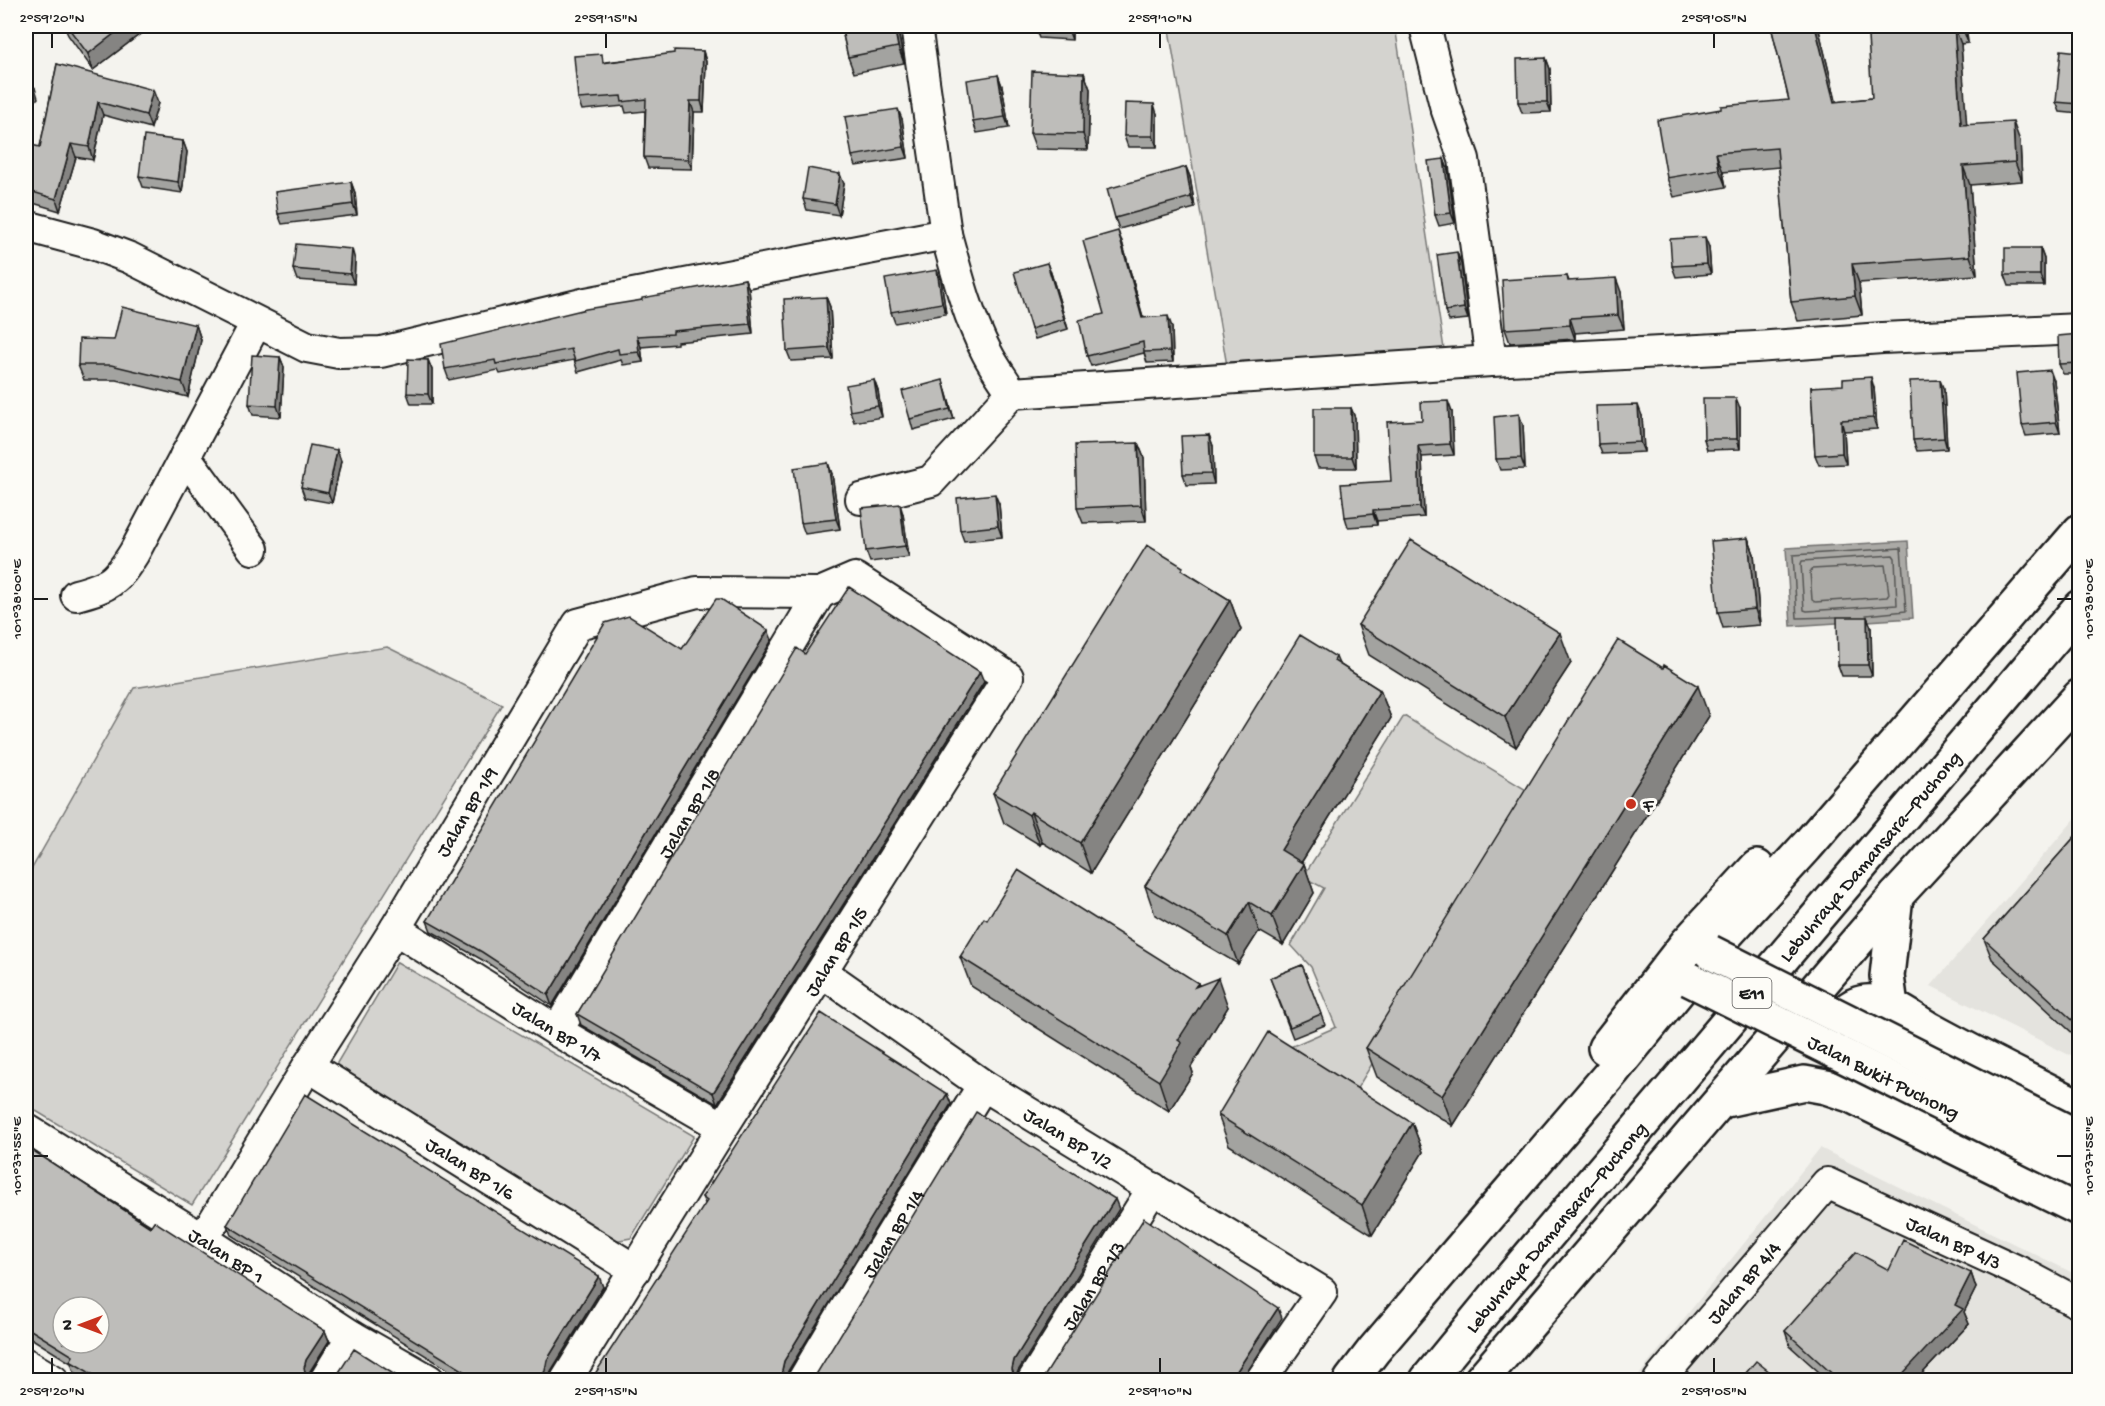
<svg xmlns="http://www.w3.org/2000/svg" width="2105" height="1406" font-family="'Gochi Hand',sans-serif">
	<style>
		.built { fill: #e4e3de }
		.green { fill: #d4d3cf; stroke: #787876; stroke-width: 1.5 }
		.water { fill: #abaaa6; stroke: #72716f; stroke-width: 1.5 }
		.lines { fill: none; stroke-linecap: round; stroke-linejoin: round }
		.shore { stroke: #555553; stroke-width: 1.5 }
		.minor-casing { stroke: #1c1c1c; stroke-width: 34 }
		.highway-casing { stroke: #1c1c1c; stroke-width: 38 }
		.minor { stroke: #fdfcf7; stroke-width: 30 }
		.highway { stroke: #fdfcf7; stroke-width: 33 }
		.major-bridge-casing { stroke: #1c1c1c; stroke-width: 38; stroke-linecap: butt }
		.major-bridge { stroke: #fdfcf7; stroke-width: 33 }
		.wall { fill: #a3a3a0; stroke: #1c1c1c; stroke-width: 1.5 }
		.shaded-wall { fill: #858482; stroke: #1c1c1c; stroke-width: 1.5 }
		.building { fill: #bebdba; stroke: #1c1c1c; stroke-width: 1.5; fill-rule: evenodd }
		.ticks { fill: none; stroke: #1c1c1c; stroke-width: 2 }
		.poi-dot { fill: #c8321e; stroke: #fdfcf7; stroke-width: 2 }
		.labels { text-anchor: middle; stroke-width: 6; stroke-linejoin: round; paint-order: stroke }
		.shield { fill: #fdfcf7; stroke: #605f5e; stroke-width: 1.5 }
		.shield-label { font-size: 18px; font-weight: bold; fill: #1c1c1c }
		.poi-label { font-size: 20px; fill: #1c1c1c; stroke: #fdfcf7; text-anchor: start }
		.street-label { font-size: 20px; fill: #1c1c1c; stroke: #fdfcf7 }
		.neatline { fill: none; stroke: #1c1c1c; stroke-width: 2 }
		.ticks-label { font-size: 15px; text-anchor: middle; fill: #1c1c1c }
	</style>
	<rect width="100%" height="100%" fill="#f4f3ee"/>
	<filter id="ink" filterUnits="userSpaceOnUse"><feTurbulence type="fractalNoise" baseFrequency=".0167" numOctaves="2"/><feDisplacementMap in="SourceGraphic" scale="12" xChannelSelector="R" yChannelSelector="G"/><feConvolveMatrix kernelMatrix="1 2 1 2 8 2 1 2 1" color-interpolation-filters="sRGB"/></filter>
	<g filter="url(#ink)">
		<path class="built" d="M2079 814V1060L1931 986Z
			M1820 1148 2079 1276V1380H1635Z"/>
		<path class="green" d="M1214 26H1395L1444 349 1227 366 1169 30Z
			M387 647 502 704 192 1205 26 1105V879L134 688Z
			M1404 716 1536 796 1350 1100 1279 1052 1336 1027 1311 967 1291 945 1324 888 1303 877Z
			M397 962 694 1136 631 1238 602 1243 331 1073Z"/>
		<path class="water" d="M1908 541 1913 618 1791 626 1786 548Z"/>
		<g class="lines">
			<path class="shore" d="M1893 555 1895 558 1897 605 1807 611 1804 610 1801 564 1802 561Z
				M1885 565 1889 594 1887 597 1815 602 1812 600 1810 572 1812 569Z
				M1836 617 1797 618 1793 555 1901 548 1906 611 1866 615"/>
			<defs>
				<g id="minor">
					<path d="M916 26 946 234"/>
					<path d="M1425 26 1445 105 1464 159 1491 361"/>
					<path d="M26 226 93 244 130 258 307 347 339 353 381 352 586 303 946 234C957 274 968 317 987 353 994 367 1004 380 1012 393L1491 361 1756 347 1882 338 2080 329"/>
					<path d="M185 456 253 549"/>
					<path d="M861 499 931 481 1012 393"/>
					<path d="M76 595C110 586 116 582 134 553L256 323"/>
					<path id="s1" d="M395 929 557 1031 723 1127"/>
					<path id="s2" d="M822 972 983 1085 1322 1292 1261 1380"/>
					<path id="s3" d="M557 1031 820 593"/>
					<path id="s4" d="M308 1066 635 1270"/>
					<path id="s5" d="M26 1129 203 1239 352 1336 429 1380"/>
					<path id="s6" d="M203 1239 308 1066 395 929 578 624 697 592 820 593 855 578 1008 677 723 1127 566 1380"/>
					<path d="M26 1364 53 1380"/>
					<path d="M325 1380 352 1336"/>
					<path id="s7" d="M803 1380 844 1311 983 1085"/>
					<path id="s8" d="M1033 1380 1153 1188"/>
					<path id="s9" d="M1659 1380 1827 1183 2020 1272 2080 1304"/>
				</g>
				<g id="highway">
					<path d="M1891 1006 1887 976 1896 896"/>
					<path d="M1827 1040C1836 1020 1849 1000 1873 1002 1895 1004 1913 1020 1931 1030 1980 1057 2030 1081 2080 1107"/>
					<path d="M1605 1048 1687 943 1757 867"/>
					<path d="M1721 1101 1804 1083 1826 1087 1850 1095 2080 1209"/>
					<path d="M1351 1380 1374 1350 1612 1072 1710 952 1806 847 2080 531"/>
					<path id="s10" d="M1427 1380 1501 1290 2080 607"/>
					<path d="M1481 1380 1896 896 2080 696"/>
				</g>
			</defs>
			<use href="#minor" class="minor-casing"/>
			<use href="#highway" class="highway-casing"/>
			<use href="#minor" class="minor"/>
			<use href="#highway" class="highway"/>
			<defs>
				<g id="major-bridge">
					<path d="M1710 952 2080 1138"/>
					<path id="s11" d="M1689 979 2080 1173"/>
				</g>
			</defs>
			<use href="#major-bridge" class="major-bridge-casing"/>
			<use href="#major-bridge" class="major-bridge"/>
		</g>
		<path class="wall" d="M64 26H147L148 28 93 70 68 35Z
			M841 26H897L904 63 854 73 848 57Z
			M1072 26V40L1039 38 1035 28Z
			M1771 26H1818L1836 102 1872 98 1871 36 1870 26H1966L1968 43 1961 44 1966 124 2020 141 2022 181 1970 185 1977 275 1859 283 1862 315 1798 321 1791 302 1779 167 1723 172 1726 187 1674 197 1667 178 1789 100Z
			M703 51 706 62 704 112H694L692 169 648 168 644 157 645 111 626 113 624 106 582 110 578 99 605 62Z
			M2079 52V114L2060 112 2056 102Z
			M1546 58 1550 69 1551 112 1522 113 1518 102Z
			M57 64 158 103 151 128 103 115 93 160 76 157 60 211 26 201V148L40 147Z
			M1084 73 1090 89 1088 150 1036 149 1030 133Z
			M998 75 1002 86 1009 128 977 133 973 122Z
			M1157 114V147H1128L1124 136Z
			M902 119 908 158 856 166 852 156Z
			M183 141 187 152 182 193 143 187 139 176Z
			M1444 159 1448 170 1455 223 1439 226 1435 215Z
			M1186 167 1190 177 1195 208 1119 229 1115 218Z
			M351 182 355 193 357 215 282 224 278 214Z
			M844 184 839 215 807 210 803 199Z
			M1122 242 1143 317 1172 327 1173 362 1147 363 1144 353 1091 366 1087 356 1104 314Z
			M1709 247 1711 274 1676 277 1672 266Z
			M2040 248 2044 259V286H2009L2005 275Z
			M355 260 354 284 297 280 293 269Z
			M1461 263 1468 319 1449 321 1445 311Z
			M1051 273 1068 329 1035 339 1031 329Z
			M1567 276 1569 281 1621 292 1624 329 1575 333V339L1510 343 1505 329Z
			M745 279 749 289 753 334 677 342V344L641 347 643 362 623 365 621 360 578 372 574 360 500 374 498 370 449 380 445 369 642 300Z
			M941 280 946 314 895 323 891 312Z
			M826 297 830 307 833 359 791 361 787 351Z
			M196 325 201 340 188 397 116 380H84L78 365 114 340Z
			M2079 334V374H2063L2059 364Z
			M280 357 284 367 281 417 253 415 249 404Z
			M428 360 432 370V404H411L407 393Z
			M874 380 878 391 882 417 854 422 850 411Z
			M2054 381 2060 433 2026 436 2022 425Z
			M1811 387 1874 388 1877 429 1844 431 1846 464 1819 465 1815 455Z
			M1944 390 1947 449 1917 451 1913 440Z
			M946 391 954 419 913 430 910 419Z
			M1351 408 1355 418 1356 468H1318L1314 457Z
			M1740 408V449L1707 450 1704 439Z
			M1452 412 1454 455 1422 457 1424 517 1377 521V525L1348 527 1345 517 1391 481 1422 420Z
			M1642 416 1644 452 1602 454 1598 444Z
			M1523 425 1525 469 1500 470 1496 459Z
			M1209 435 1213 446 1214 484 1187 485 1183 474Z
			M1138 443 1144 458 1146 521 1083 523 1077 508Z
			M337 450 341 461 332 503 305 498 301 487Z
			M828 463 832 474 840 529 805 534 801 523Z
			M999 504 1002 537 964 541 960 530Z
			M903 514 909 557 870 562 866 551Z
			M1748 538 1754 554 1760 625 1723 628 1718 612Z
			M1185 572 1230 600 1241 630 1091 873 1042 842 1040 845 1004 823 993 793Z
			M1867 617 1871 627 1872 676H1842L1838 665Z
			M1358 625 1571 663 1516 747 1369 655Z
			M772 640 552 1006 486 962 431 931 427 921 682 649Z
			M805 654 984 682 717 1104 581 1025 577 1014Z
			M1336 657 1339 664 1380 690 1391 718 1301 863 1304 864 1314 893 1283 945 1259 931 1238 964 1155 915 1145 886Z
			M1709 716 1453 1126 1377 1077 1366 1048Z
			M2079 832V1039L1992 959 1984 939Z
			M987 920 1199 985 1228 1007 1191 1067 1193 1073 1169 1111 971 986 960 957Z
			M1302 965 1325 1025 1293 1038 1270 978Z
			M947 1094 951 1104 788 1371 786 1380 702 1197Z
			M1218 1115 1412 1123 1423 1152 1372 1235 1229 1145Z
			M26 1146 150 1227 325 1331 329 1341 310 1371 308 1379 309 1380H88L74 1372 71 1363 26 1335Z
			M227 1225 603 1287 551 1371 549 1380H465L231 1235Z
			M1889 1270 1971 1273 1976 1288 1964 1312 1969 1324 1916 1380H1828L1790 1346 1785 1331Z"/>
		<path class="shaded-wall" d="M124 26H147L148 28 93 70 88 54Z
			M894 26H897L904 63 898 47Z
			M1068 26H1072V40L1068 29Z
			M1815 26H1818L1841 121 1834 102Z
			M1954 26 1961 44 1968 143 1961 125Z
			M1962 26H1966L1968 43Z
			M703 51 706 62 704 112 701 101Z
			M1546 58 1550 69 1551 112 1547 102Z
			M1084 73 1090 89 1088 150 1083 134Z
			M998 75 1002 86 1009 128 1005 117Z
			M35 88 38 98 26 111V97Z
			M153 90 158 103 151 128 146 115Z
			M690 101 694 112 692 169 688 159Z
			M98 102 103 115 93 160 89 147Z
			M1154 104 1157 114V147L1153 136Z
			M898 109 902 119 908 158 904 147Z
			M2013 122 2020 141 2022 181 2015 162Z
			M183 141 187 152 182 193 178 182Z
			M71 144 76 157 60 211 56 199Z
			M1716 153 1723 172 1726 187 1719 169Z
			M1444 159 1448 170 1455 223 1451 213Z
			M1963 166 1970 185 1977 275 1970 256Z
			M1186 167 1190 177 1195 208 1191 197Z
			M840 174 844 184 839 215 835 204Z
			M351 182 355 193 357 215 353 204Z
			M1118 231 1122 242 1146 328 1142 318Z
			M1705 237 1709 247 1711 274 1707 264Z
			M2040 248 2044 259V286L2040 275Z
			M352 249 355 260 354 284 350 274Z
			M1457 252 1461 263 1468 319 1464 308Z
			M1047 263 1051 273 1068 329 1064 319Z
			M1852 264 1859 283 1862 315 1855 296Z
			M937 270 941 280 946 314 942 303Z
			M1616 278 1621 292 1624 329 1618 315Z
			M745 279 749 289 753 334 750 324Z
			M826 297 830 307 833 359 829 348Z
			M1168 316 1172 327 1173 362 1170 351Z
			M1570 318 1575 333V339L1570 325Z
			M196 325 201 340 188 397 182 382Z
			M637 336 641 347 643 362 639 352Z
			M280 357 284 367 281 417 277 406Z
			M428 360 432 370V404L428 394Z
			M2050 370 2054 381 2060 433 2056 422Z
			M1871 377 1874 388 1877 429 1873 418Z
			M874 380 878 391 882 417 878 406Z
			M943 380 946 391 954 419 950 409Z
			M1940 380 1944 390 1947 449 1944 438Z
			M1736 398 1740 408V449L1737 439Z
			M1448 401 1452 412 1454 455 1450 444Z
			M1638 405 1642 416 1644 452 1640 442Z
			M1351 408 1355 418 1356 468 1352 457Z
			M1519 414 1523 425 1525 469 1521 458Z
			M1841 420 1844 431 1846 464 1842 453Z
			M1209 435 1213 446 1214 484 1211 473Z
			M1138 443 1144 458 1146 521 1141 505Z
			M1418 446 1422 457 1424 517 1420 507Z
			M337 450 341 461 332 503 328 493Z
			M828 463 832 474 840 529 836 519Z
			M995 494 999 504 1002 537 998 526Z
			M900 504 903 514 909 557 905 546Z
			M1373 510 1377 521V525L1373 514Z
			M1748 538 1754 554 1760 625 1755 609Z
			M1230 600 1241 630 1091 873 1080 843Z
			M1867 617 1871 627 1872 676 1868 665Z
			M768 630 772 640 552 1006 548 995Z
			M1560 633 1571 663 1516 747 1505 717Z
			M980 672 984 682 717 1104 713 1093Z
			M1698 686 1709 716 1453 1126 1442 1096Z
			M1380 690 1391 718 1291 879 1281 850Z
			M1031 812 1042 842 1040 845 1029 815Z
			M1304 864 1314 893 1283 945 1272 916Z
			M1249 902 1259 931 1238 964 1228 936Z
			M1218 978 1228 1007 1191 1067 1193 1073 1169 1111 1159 1081 1178 1040 1195 987 1198 983 1204 1000Z
			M947 1094 951 1104 788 1371 785 1380 782 1370 784 1361Z
			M1412 1123 1423 1152 1372 1235 1362 1205Z
			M1115 1199 1119 1209 1018 1371 1015 1380 1012 1369 1014 1360Z
			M1971 1273 1976 1288 1964 1312 1969 1324 1916 1380H1897L1955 1305Z
			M599 1276 603 1287 551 1371 549 1380H539L547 1360Z
			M1278 1308 1282 1318 1242 1380H1231Z
			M325 1331 329 1341 310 1371 307 1380 304 1368 306 1360Z"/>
		<path class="building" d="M67 26H124L88 54Z
			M841 26H894L898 47 848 57Z
			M1035 26H1068V29L1035 28Z
			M1771 26H1815L1834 102 1872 98 1868 37 1871 36 1870 26H1954L1961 125 2013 122 2015 162 1963 166 1970 256 1852 264 1855 296 1791 302 1777 148 1716 153 1719 169 1667 178 1657 120 1721 109V106L1789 100Z
			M674 50 703 51 701 101H690L688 159 644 157 646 99 622 102 621 96 578 99 574 56 602 54 603 63 674 53Z
			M2061 50 2079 52V104L2056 102Z
			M1546 58 1547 102H1518L1517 59Z
			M57 64 153 90 146 115 98 102 89 147 71 144 56 199 26 190V148L27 144 40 147Z
			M1032 71 1084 73 1083 134 1030 133Z
			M998 75 1005 117 973 122 967 80Z
			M26 79 35 88 26 97Z
			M1125 103 1154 104 1153 136H1124Z
			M898 109 904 147 852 156 845 117Z
			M144 136 183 141 178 182 139 176Z
			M1444 159 1451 213 1435 215 1428 161Z
			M1186 167 1191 197 1115 218 1107 189Z
			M808 168 840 174 835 204 803 199Z
			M351 182 353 204 278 214 275 192Z
			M1118 231 1142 318 1168 316 1170 351 1144 352 1143 342 1087 356 1079 320 1104 314 1083 241Z
			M1705 237 1707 264 1672 266 1670 239Z
			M296 244 352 249 350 274 293 269Z
			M2005 248H2040V275H2005Z
			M1457 252 1464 308 1445 311 1437 255Z
			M1047 263 1064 319 1031 329 1014 272Z
			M937 270 942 303 891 312 885 279Z
			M1567 276 1568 281 1616 278 1618 315 1570 318V325L1505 329 1502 280Z
			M745 279 750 324 673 331V334L637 336 639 352 619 354 618 349 575 361 571 349 496 364 495 360 445 369 441 344 586 309 642 300V298Z
			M826 297 829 348 787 351 784 299Z
			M122 307 196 325 182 382 111 365H78L79 339 114 340Z
			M2079 334V363L2059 364 2058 336Z
			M252 355 280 357 277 406 249 404Z
			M408 359 428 360V394L407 393Z
			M2050 370 2056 422 2022 425 2017 373Z
			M1871 377 1873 418 1841 420 1842 453 1815 455 1811 387 1843 385V379Z
			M874 380 878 406 850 411 846 385Z
			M943 380 950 409 910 419 902 391Z
			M1940 380 1944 438 1913 440 1910 381Z
			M1703 398H1736L1737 439H1704Z
			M1448 401 1450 444 1418 446 1420 507 1373 510V514L1345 517 1341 484 1391 481 1387 422 1422 420 1421 402Z
			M1638 405 1640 442 1598 444 1596 406Z
			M1314 408H1351L1352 457H1314Z
			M1519 414 1521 458 1496 459 1494 417Z
			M1209 435 1211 473 1183 474 1181 436Z
			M1138 443 1141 505 1077 508 1075 445Z
			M310 445 337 450 328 493 301 487Z
			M828 463 836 519 801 523 794 468Z
			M995 494 998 526 960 530 957 498Z
			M900 504 905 546 866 551 861 508Z
			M1748 538 1755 609 1718 612 1711 541Z
			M1411 540 1560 633 1505 717 1358 625Z
			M1147 545 1183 567 1181 570 1230 600 1080 843 1031 812 1029 815 993 793Z
			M849 587 980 672 713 1093 577 1014 797 648 805 654Z
			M716 599H721L768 630 548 995 482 952 427 921 605 623 629 616 682 649Z
			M1837 617H1867L1868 665H1838Z
			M1300 635 1336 657 1334 661 1380 690 1281 850 1304 864 1272 916 1249 902 1228 936 1145 886Z
			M1618 640 1663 668 1664 665 1698 686 1442 1096 1366 1048Z
			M2079 832V1026L1984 939Z
			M1018 870 1198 983 1195 987 1218 978 1178 1040 1182 1043 1159 1081 960 957 984 918 987 920Z
			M1302 965 1321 1014 1290 1027 1270 978Z
			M821 1013 947 1094 784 1361 782 1370 784 1378 787 1380H591L707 1201 702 1197Z
			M1268 1032 1412 1123 1362 1205 1218 1115Z
			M305 1094 599 1276 547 1360 545 1371 539 1380H479L227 1225Z
			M976 1112 1115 1199 1014 1360 1012 1369 1014 1378 1017 1380H812L814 1378Z
			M26 1146 150 1227 154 1221 325 1331 306 1360 304 1368 306 1377 309 1380H102L70 1361 73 1356 26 1327ZM63 1307H99V1343H63Z
			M1144 1218 1278 1308 1231 1380H1042Z
			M1903 1240 1971 1273 1955 1305 1963 1309 1897 1380H1839L1785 1331 1856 1252 1889 1270Z
			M354 1349 403 1380H334Z
			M1756 1361 1780 1380H1740Z"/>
	</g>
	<path class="ticks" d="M52 33V48M606 33V48M1160 33V48M1714 33V48M33 599H48M2057 599H2072M33 1156H48M2057 1156H2072M52 1358V1373M606 1358V1373M1160 1358V1373M1714 1358V1373"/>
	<circle class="poi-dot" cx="1631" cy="804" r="6"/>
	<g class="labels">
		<rect class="shield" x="1732.5" y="978" width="39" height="30" rx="4.5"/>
		<g class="shield-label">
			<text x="1752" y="999">E11</text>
		</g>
		<g class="poi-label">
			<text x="1643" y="811">F</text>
		</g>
		<g class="street-label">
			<text dy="7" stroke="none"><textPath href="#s6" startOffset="502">Jalan BP 1/9</textPath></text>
			<text dy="7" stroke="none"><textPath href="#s3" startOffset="255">Jalan BP 1/8</textPath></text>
			<text dy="7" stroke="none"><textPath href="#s10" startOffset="686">Lebuhraya Damansara–Puchong</textPath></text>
			<text transform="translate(835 951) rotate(-58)" y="7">Jalan BP 1/5</text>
			<text dy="7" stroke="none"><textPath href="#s1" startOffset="192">Jalan BP 1/7</textPath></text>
			<text dy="7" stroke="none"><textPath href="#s11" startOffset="218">Jalan Bukit Puchong</textPath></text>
			<text dy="7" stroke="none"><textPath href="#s2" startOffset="297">Jalan BP 1/2</textPath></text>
			<text dy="7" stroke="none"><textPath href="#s4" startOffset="192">Jalan BP 1/6</textPath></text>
			<text dy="7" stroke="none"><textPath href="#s10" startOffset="200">Lebuhraya Damansara–Puchong</textPath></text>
			<text dy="7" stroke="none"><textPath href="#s7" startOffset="172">Jalan BP 1/4</textPath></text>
			<text dy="7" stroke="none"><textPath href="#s9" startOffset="399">Jalan BP 4/3</textPath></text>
			<text dy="7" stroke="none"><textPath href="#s5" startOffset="237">Jalan BP 1</textPath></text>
			<text dy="7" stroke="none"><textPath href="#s9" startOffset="129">Jalan BP 4/4</textPath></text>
			<text dy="7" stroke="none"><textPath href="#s8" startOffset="112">Jalan BP 1/3</textPath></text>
		</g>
	</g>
	<rect width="2105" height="1406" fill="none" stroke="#fdfcf7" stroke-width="66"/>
	<g transform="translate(81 1325) rotate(270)"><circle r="28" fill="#fdfcf7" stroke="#a3a29f" stroke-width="1.5"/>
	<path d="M0-4.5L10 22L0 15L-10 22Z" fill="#c8321e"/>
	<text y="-9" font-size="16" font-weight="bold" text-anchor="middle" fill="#1c1c1c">N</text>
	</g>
	<rect x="33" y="33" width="2039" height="1340" class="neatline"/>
	<g class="ticks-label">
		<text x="52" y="22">2°59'20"N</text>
		<text x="606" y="22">2°59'15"N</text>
		<text x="1160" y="22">2°59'10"N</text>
		<text x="1714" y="22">2°59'05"N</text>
		<text transform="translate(2088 599) rotate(-90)" y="5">101°38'00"E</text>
		<text transform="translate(16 599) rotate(-90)" y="5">101°38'00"E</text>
		<text transform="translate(2088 1156) rotate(-90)" y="5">101°37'55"E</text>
		<text transform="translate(16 1156) rotate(-90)" y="5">101°37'55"E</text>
		<text x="52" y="1395">2°59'20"N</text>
		<text x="606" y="1395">2°59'15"N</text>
		<text x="1160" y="1395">2°59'10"N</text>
		<text x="1714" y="1395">2°59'05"N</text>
	</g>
</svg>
